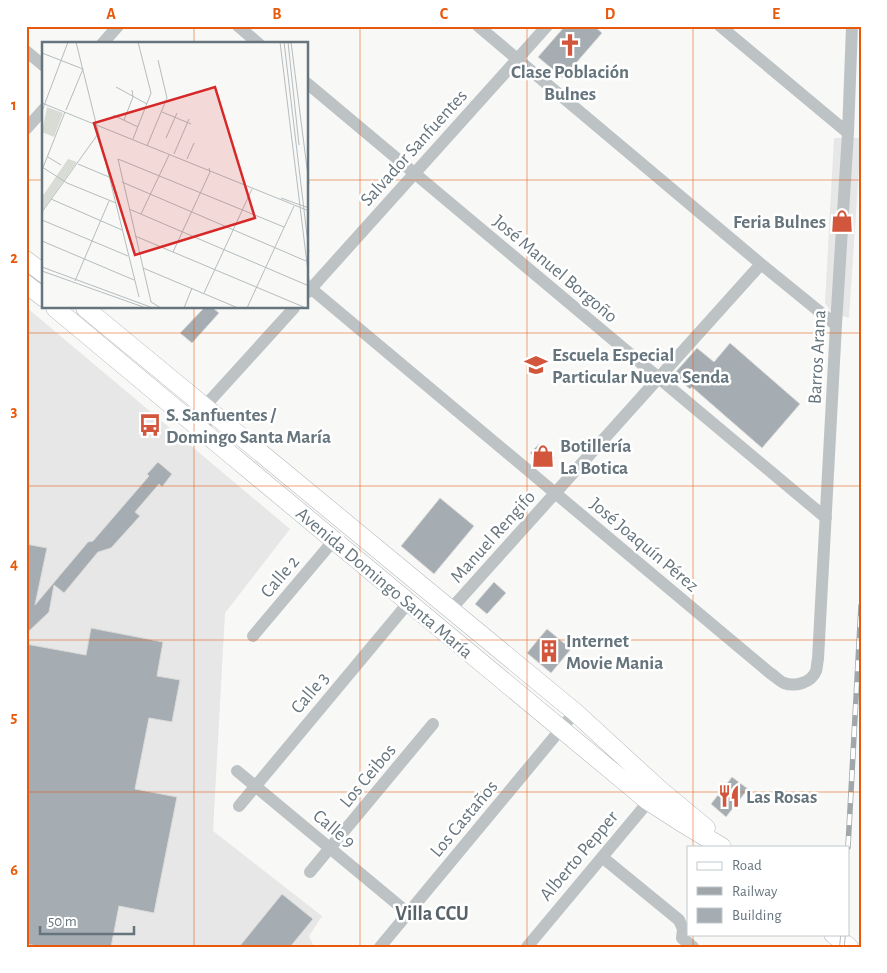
<svg xmlns="http://www.w3.org/2000/svg" width="887" height="973" font-family="'Alegreya Sans',sans-serif">
	<style>
		.built { fill: #e6e7e6 }
		.building { fill: #a5adb2; stroke: #dadad8 }
		.lines { fill: none; stroke-linecap: round; stroke-linejoin: round }
		.secondary-casing { stroke: #b0b6ba; stroke-width: 19 }
		.street { stroke: #bdc2c5; stroke-width: 12 }
		.secondary { stroke: #fff; stroke-width: 18 }
		.rail-casing { stroke: #a0a7ab; stroke-width: 5.5 }
		.rail { stroke: #fff; stroke-width: 4; stroke-dasharray: 11; stroke-linecap: butt }
		.grid { fill: none; stroke: #e8590c; stroke-width: 1; stroke-opacity: 0.55 }
		.labels { text-anchor: middle; stroke-width: 5; stroke-linejoin: round; paint-order: stroke }
		.poi-label { font-size: 19px; font-weight: bold; fill: #66757d; stroke: #fff; text-anchor: start }
		.street-label { font-size: 19px; fill: #66757d; stroke: #fff }
		.neighbourhood-label { font-size: 20px; font-weight: bold; fill: #576269; stroke: #fff }
		.inset-road { fill: none; stroke: #b5bcbf; stroke-width: 1 }
		.view { fill: #d62828; fill-opacity: 0.15; stroke: #d62828; stroke-width: 2.5 }
		.inset-edge { fill: none; stroke: #66757d; stroke-width: 2.5 }
		.neatline { fill: none; stroke: #e8590c; stroke-width: 2 }
		.grid-label { font-size: 16px; text-anchor: middle; font-weight: bold; fill: #e8590c }
	</style>
	<rect width="100%" height="100%" fill="#f8f8f6"/>
	<path class="built" d="M834 138H861L849 318 832 313 825 303Z
		M26 307 290 529 225 613 213 831 322 916 309 936 314 947H26Z"/>
	<path class="building" d="M565 26H594L602 33 563 78 538 57Z
		M204 308H213L219 313 192 343 180 333Z
		M730 343 800 404 762 448 692 387 690 389 673 375 697 348 714 362Z
		M539 444 555 458 549 466 543 464 530 453Z
		M158 462 172 474 162 487 159 484 135 512 140 516 111 548 98 552 64 593 54 585 49 612 26 634V544L47 548 35 605 88 542 93 541 149 476 147 474Z
		M440 498 474 526 434 574 401 546Z
		M494 582 506 593 487 614 475 604Z
		M91 628 163 642 157 676 180 680 172 722 149 718 135 789 177 797 154 913 119 906 111 947H42L26 944V644L86 655Z
		M547 629 571 649 551 673 527 653Z
		M732 777 748 789 726 817 711 804Z
		M282 894 313 919 290 947H239Z"/>
	<g class="lines">
		<defs>
			<path id="secondary" d="M26 260 44 274
				M26 284 44 298
				M55 308 230 454 648 801 679 821 722 847
				M85 308 575 712 659 789 706 828
				M833 934 849 947"/>
		</defs>
		<use href="#secondary" class="secondary-casing"/>
		<path class="street" d="M238 26 259 44
			M478 26 761 264 836 325
			M720 26 848 133
			M102 44 118 26
			M26 51 44 66
			M308 84 826 518
			M26 129 44 109
			M308 286 770 673C775 676 779 681 784 683 795 687 811 683 816 671 817 668 817 663 818 659L836 325 848 133 852 26
			M308 292 547 26
			M206 435 205 406 294 308
			M451 609 761 264
			M253 636 334 540
			M237 771 408 913
			M239 806 409 602
			M602 857 679 920 683 929 682 938
			M310 872 433 724
			M682 938 693 947
			M380 947 575 712
			M527 947 654 795"/>
		<use href="#secondary" class="secondary"/>
		<defs>
			<path id="rail" d="M848 847 861 606
				M842 947 843 934"/>
		</defs>
		<use href="#rail" class="rail-casing"/>
		<use href="#rail" class="rail"/>
	</g>
	<path class="grid" d="M194 26V44M360 26V947M527 26V947M693 26V847M26 180H44M308 180H861M194 308V947M26 333H861M26 486H861M26 640H861M26 792H861M693 934V947"/>
	<defs>
		<symbol id="church-bare" viewBox="-9 -9 18 18"><path d="M-1.2-6h2.4v3.5h3.3v2.4h-3.3V6h-2.4V-.1h-3.3v-2.4h3.3Z" fill="#d2563c" stroke="#fff" stroke-width="2.5" paint-order="stroke"/></symbol>
		<symbol id="shop-bare" viewBox="-9 -9 18 18"><path d="M-5-2.5h2.3a2.7 3.5 0 0 1 5.4 0H5L5.5 6h-11ZM-1.5-2.5h3a1.5 2.3 0 0 0-3 0Z" fill="#d2563c" stroke="#fff" stroke-width="2.5" paint-order="stroke"/></symbol>
		<symbol id="school-bare" viewBox="-9 -9 18 18"><path d="M0-5L7-2L0 1L-7-2ZM-4 1L0 2.5L4 1V4Q0 6-4 4Z" fill="#d2563c" stroke="#fff" stroke-width="2.5" paint-order="stroke"/></symbol>
		<symbol id="bus-bare" viewBox="-9 -9 18 18"><path d="M-5-6H5V4H4V6H2V4H-2V6H-4V4H-5ZM-3.5-4V0h7V-4ZM-3.5 1.2v1.5H-2V1.2ZM2 1.2v1.5H3.5V1.2Z" fill="#d2563c" stroke="#fff" stroke-width="2.5" paint-order="stroke"/></symbol>
		<symbol id="building-bare" viewBox="-9 -9 18 18"><path d="M-4-6H4V6H1V3H-1V6H-4ZM-2.5-4.3h1.7v1.8h-1.7ZM.8-4.3h1.7v1.8H.8ZM-2.5-1h1.7V.8h-1.7ZM.8-1h1.7V.8H.8Z" fill="#d2563c" stroke="#fff" stroke-width="2.5" paint-order="stroke"/></symbol>
		<symbol id="restaurant-bare" viewBox="-9 -9 18 18"><path d="M-5-6h1v4h1v-4h1v4h1v-4h1v5L-1.5 .5V6h-2V.5L-5-1ZM5-6V6H3V1.5H1.5Q1.5-4 5-6Z" fill="#d2563c" stroke="#fff" stroke-width="2.5" paint-order="stroke"/></symbol>
	</defs>
	<g fill-rule="evenodd">
		<use href="#church-bare" x="554" y="29" width="32" height="32"/>
		<use href="#shop-bare" x="826" y="205" width="32" height="32"/>
		<use href="#school-bare" x="520" y="349" width="32" height="32"/>
		<use href="#bus-bare" x="134" y="409" width="32" height="32"/>
		<use href="#shop-bare" x="527" y="440" width="32" height="32"/>
		<use href="#building-bare" x="533" y="635" width="32" height="32"/>
		<use href="#restaurant-bare" x="713" y="780" width="32" height="32"/>
	</g>
	<g class="labels">
		<g class="poi-label">
			<text x="570" y="78" text-anchor="middle">Clase Población<tspan x="570" dy="22">Bulnes</tspan></text>
			<text x="826" y="228" text-anchor="end">Feria Bulnes</text>
			<text x="552" y="361">Escuela Especial<tspan x="552" dy="22">Particular Nueva Senda</tspan></text>
			<text x="166" y="421">S. Sanfuentes /<tspan x="166" dy="22">Domingo Santa María</tspan></text>
			<text x="560" y="452">Botillería<tspan x="560" dy="22">La Botica</tspan></text>
			<text x="566" y="647">Internet<tspan x="566" dy="22">Movie Mania</tspan></text>
			<text x="746" y="803">Las Rosas</text>
		</g>
		<g class="street-label">
			<text transform="translate(413 147) rotate(-48)" y="7">Salvador Sanfuentes</text>
			<text transform="translate(556 268) rotate(40)" y="7">José Manuel Borgoño</text>
			<text transform="translate(816 357) rotate(-87)" y="7">Barros Arana</text>
			<text transform="translate(492 536) rotate(-48)" y="7">Manuel Rengifo</text>
			<text transform="translate(645 544) rotate(40)" y="7">José Joaquín Pérez</text>
			<text transform="translate(279 576) rotate(-50)" y="7">Calle 2</text>
			<text transform="translate(385 582) rotate(40)" y="7">Avenida Domingo Santa María</text>
			<text transform="translate(309 692) rotate(-50)" y="7">Calle 3</text>
			<text transform="translate(367 775) rotate(-50)" y="7">Los Ceibos</text>
			<text transform="translate(463 818) rotate(-50)" y="7">Los Castaños</text>
			<text transform="translate(335 828) rotate(40)" y="7">Calle 9</text>
			<text transform="translate(578 855) rotate(-50)" y="7">Alberto Pepper</text>
		</g>
		<g class="neighbourhood-label">
			<text x="432" y="920">Villa CCU</text>
		</g>
	</g>
	<g transform="translate(42 42)">
		<rect width="266" height="266" fill="#f8f8f6"/>
		<path d="M5 65 21 71 12 95 0 90ZM26 117 35 120 0 169V155Z" fill="#d8dcd5"/>
		<path class="inset-road" d="M34 0 97 255M238 0 267 238M242 0 267 210M246 0 257 103M249 0 267 142M0 11 41 27 24 68M74 45 105 62M0 61 267 169M0 69 26 0M120 70 149 82M71 73 96 85M82 78 91 55 90 48M124 96 135 71M91 97 109 51 96 0M105 104 125 56 116 18M132 112 147 77M6 115 19 123M145 117 152 101M36 122 67 135M0 125 25 141 74 161M0 128 23 70M80 140 264 219M239 156 267 166M9 157 80 188M87 167 267 244M0 170 56 92M99 172 127 113M0 178 86 214M93 194 264 266M0 199 92 238M131 210 168 130 167 126M0 225 111 266M101 226 196 266M0 229 104 266M33 239 67 159M162 251 210 147M119 266 109 260 76 117 242 185M142 266 150 246M205 266 252 164"/>
		<path class="view" d="M173 45 213 176 93 213 52 81Z"/>
		<rect width="266" height="266" class="inset-edge"/>
	</g>
	<rect width="887" height="973" fill="none" stroke="#ffffff" stroke-width="55"/>
	<rect x="687" y="846" width="162" height="90" fill="#ffffff" stroke="#c2c8cb"/>
	<rect x="697" y="862" width="25" height="8" fill="#ffffff" stroke="#c2c8cb"/>
	<text x="732" y="870" font-size="15" fill="#66757d">Road</text>
	<rect x="697" y="887" width="25" height="8" fill="#a0a7ab" stroke="#c2c8cb"/>
	<text x="732" y="896" font-size="15" fill="#66757d">Railway</text>
	<rect x="697" y="908" width="25" height="15" fill="#a5adb2" stroke="#c2c8cb"/>
	<text x="732" y="920" font-size="15" fill="#66757d">Building</text>
	<path d="M40 926v8h94v-8" fill="none" stroke="#66757d" stroke-width="2.5"/>
	<text x="48" y="926" font-size="15" fill="#66757d" stroke="#ffffff" stroke-width="4" paint-order="stroke">50 m</text>
	<rect x="28" y="28" width="832" height="918" class="neatline"/>
	<g class="grid-label">
		<text x="111" y="19">A</text>
		<text x="277" y="19">B</text>
		<text x="444" y="19">C</text>
		<text x="610" y="19">D</text>
		<text x="776" y="19">E</text>
		<text x="14" y="110">1</text>
		<text x="14" y="263">2</text>
		<text x="14" y="416">3</text>
		<text x="14" y="569">4</text>
		<text x="14" y="722">5</text>
		<text x="14" y="875">6</text>
	</g>
</svg>
